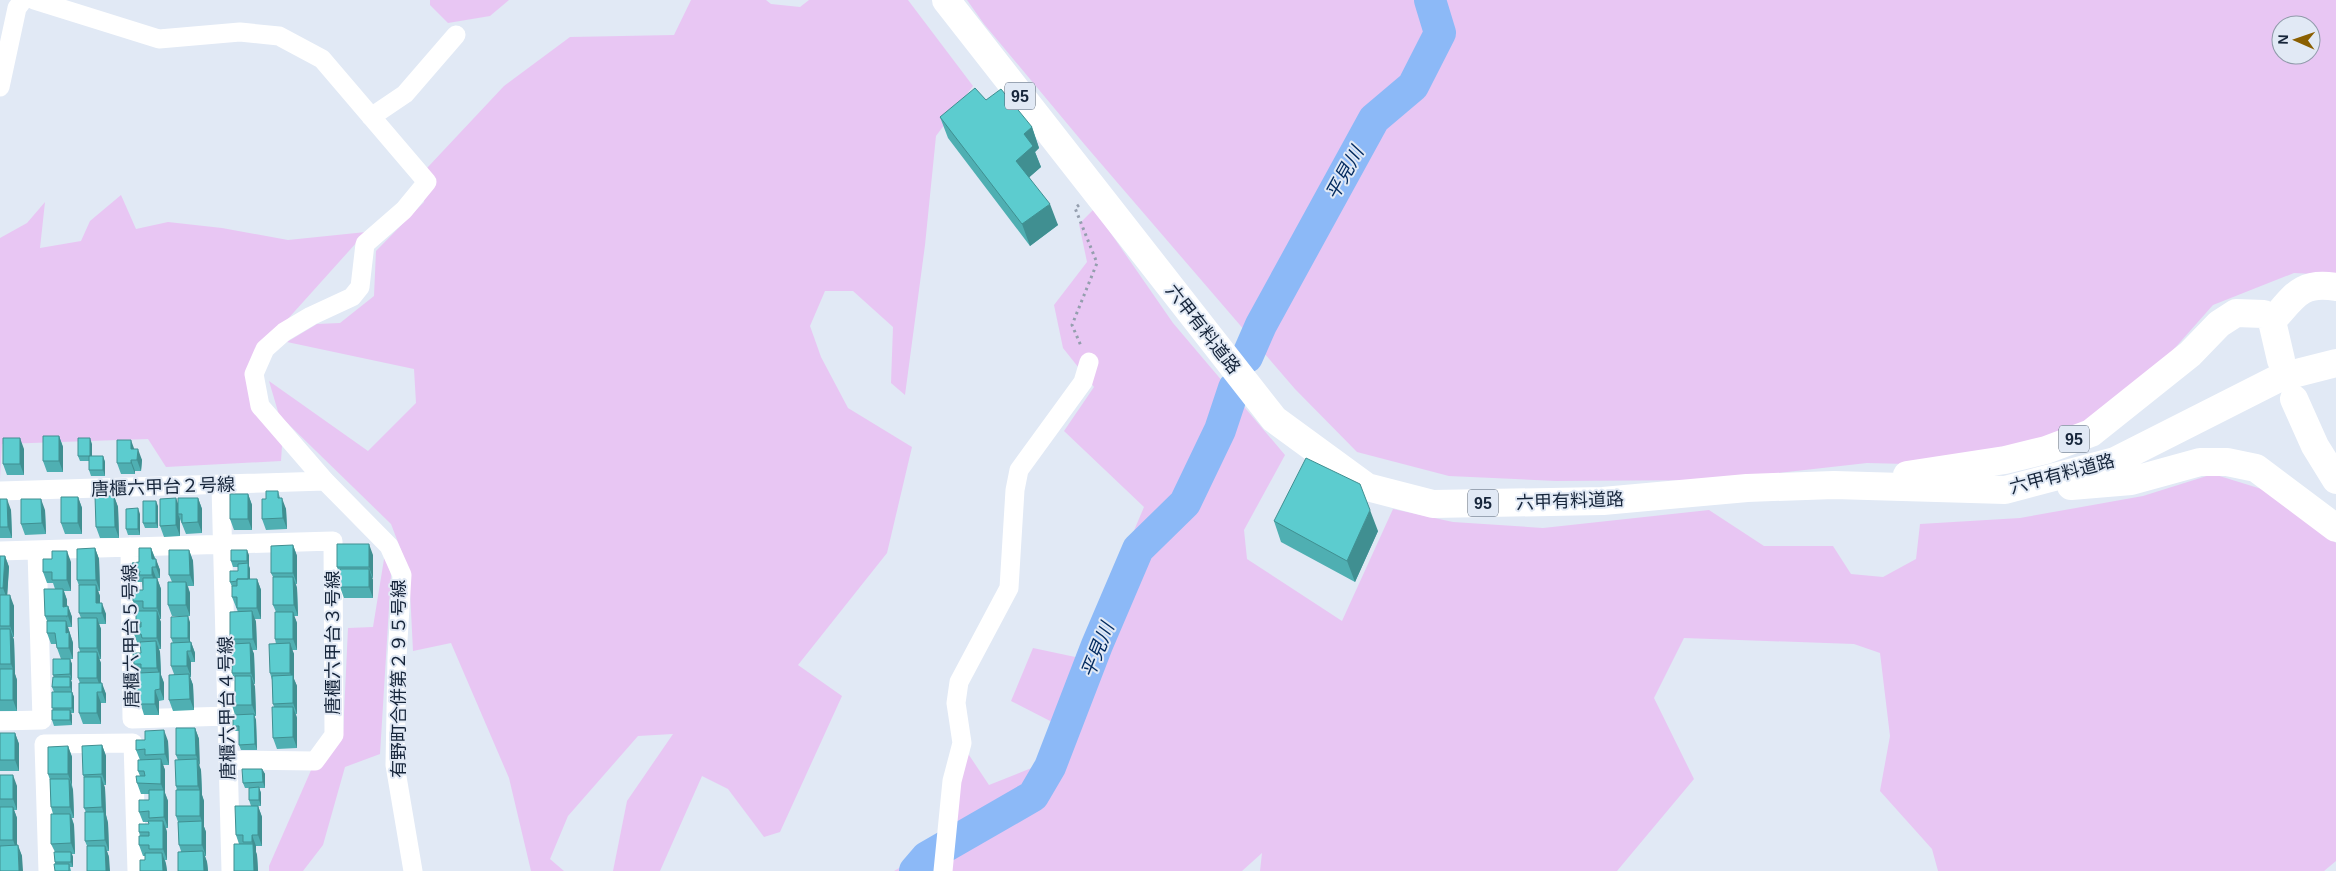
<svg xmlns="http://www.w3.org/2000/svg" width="2336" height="871" font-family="Helvetica,'Noto Sans JP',sans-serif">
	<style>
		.green { fill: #e8c6f3; fill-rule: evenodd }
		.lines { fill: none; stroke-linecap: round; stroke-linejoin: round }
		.river { stroke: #8cb9f7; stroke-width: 32 }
		.path { stroke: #949eae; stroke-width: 3; stroke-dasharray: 2.5 4; stroke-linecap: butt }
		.minor { stroke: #fff; stroke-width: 19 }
		.primary { stroke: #fff; stroke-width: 28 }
		.wall { fill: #4fafb2 }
		.shaded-wall { fill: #408f91 }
		.building { fill: #5ccccf; stroke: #408f91 }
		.labels { text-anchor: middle; stroke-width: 4; stroke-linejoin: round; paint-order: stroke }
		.shield { fill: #e1e9f5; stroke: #536072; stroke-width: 1 }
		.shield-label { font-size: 16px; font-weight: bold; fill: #16253a }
		.street-label { font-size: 18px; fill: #16253a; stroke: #e1e9f5 }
		.water-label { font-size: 19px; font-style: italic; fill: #00295e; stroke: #e1e9f5 }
	</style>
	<rect width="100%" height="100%" fill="#e1e9f5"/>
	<path class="green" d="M430 0H509L490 16 448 23 430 5Z
		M691 0H766L771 4 800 7 809 0H908L973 86 936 136 925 245 905 395 891 383 893 327 853 291H825L810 326 821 357 848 408 912 447 887 553 798 665 842 696 780 832 764 837 728 789 702 776 660 871H613L627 801 673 734 638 736 568 816 550 859 564 871H531L509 778 451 643 413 651 409 571 391 524 279 415 269 381 368 451 416 403 414 369 287 342 317 324 340 323 374 296 376 251 424 202 427 168 504 86 570 37 674 35Z
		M967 0H2336V275L2294 273 2213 305 2143 384 2081 432 1947 465 1867 463 1714 480 1556 481 1449 476 1357 452 1295 389 1085 145 984 24ZM2281 25H2311V55H2281Z
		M121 195 136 229 168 222 222 228 288 240 366 232 268 341 249 382 282 446 281 461 166 467 148 439 2 444 0 479V238L27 223 45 202 40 248 81 241 90 221Z
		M1094 209 1173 323 1285 455 1244 530 1247 559 1342 621 1393 509 1453 522 1543 528 1709 510 1764 546H1833L1851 574 1883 577 1916 559 1920 524 2020 518 2143 496 2213 474 2268 491 2336 543V861L2324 871H1938L1932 849 1880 791 1890 736 1880 653 1854 644 1684 638 1654 698 1694 779 1617 871H1260L1262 853 1242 871H894L951 838 965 749 989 785 1034 767 1054 723 1011 701 1033 648 1080 658 1144 507 1064 431 1094 387 1063 348 1054 305 1087 262 1079 224Z
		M385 553 391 575 380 754 345 767 323 845 303 871H269V866L312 768 329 754 343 735 348 628 373 627Z"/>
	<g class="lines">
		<path class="river" d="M1247 357 1261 325 1374 119 1413 86 1440 33 1430 0
			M915 871 927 857 1033 796 1050 767 1097 645 1138 549 1185 503 1220 430 1234 388"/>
		<path class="path" d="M1079 205 1075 208 1097 263 1072 325 1081 346"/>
		<path class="minor" d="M34 0 159 39 240 32 279 36 322 59 427 182 404 210 365 244 360 287 352 297 311 316 284 332 265 349 254 374 260 406 325 481 389 546 402 575 397 657 395 765 413 871
			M0 87 17 8 23 0
			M371 117 405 94 456 35
			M221 486 231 871
			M0 491 325 481
			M130 547 132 719 228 716
			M0 551 333 541 334 735 315 761 229 760
			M0 721 42 720 37 551
			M48 871 44 744 133 743 137 871
			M943 871 952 781 962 743 956 703 959 682 1009 588 1015 490 1019 470 1083 382 1089 362"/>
		<path class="primary" d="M946 0 1274 419 1367 487 1433 504 1603 501 1747 488 1834 485 2005 490 2115 461 2281 377 2336 363
			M2272 321C2294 297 2300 281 2336 287
			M2294 399 2315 446 2336 480
			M1907 475 2005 460 2046 450 2091 433 2190 354 2219 324 2236 313 2264 314 2272 321 2281 360
			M2071 486 2131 481 2200 462H2227L2256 468 2336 528"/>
	</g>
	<path class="wall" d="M986 100 1032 127 1039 148 1035 152 1041 167 1029 177 1058 225 1030 246 948 138 940 117Z
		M59 436 63 447V472H47L43 461Z
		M92 444V456H103L105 462V476H91L89 470V461H80L78 456Z
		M24 449V475H7L3 464Z
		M135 449 142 460 141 471H135V474H121L117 463Z
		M278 491 280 498 286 509 287 529 266 530 262 519 266 499Z
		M248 494 252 505V530H234L230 519Z
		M114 496 118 507 119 538H100L96 527Z
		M78 497 82 508V534H65L61 523Z
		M198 498 202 509V533L186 534 180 519V536L164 537 160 526 178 504Z
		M0 499 11 510 12 538H0Z
		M158 506V528H145L143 523Z
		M45 510 46 534 25 535 21 524Z
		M140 514V535H128L126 529Z
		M1274 521 1378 531 1355 582 1281 542Z
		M293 545 297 556V584H296L297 588 298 616H294L297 623V650H292L294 654V679L297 686V714H296L297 718V748L277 749 273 738 274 707 273 704 272 680 270 673 276 644 275 639 276 612 273 605V577L271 573Z
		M95 548 99 559 100 591H98L100 596V603L106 614V624H99L101 629V659H99L101 663V683L106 694V703H101V724H83L79 713 80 683 78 678 80 652 79 648 81 618 79 613V586L77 580Z
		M151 548 160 570V578H157L161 589V619H159L161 622V649H159L160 652 161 675 164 683V700L159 701V715H144L140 702H137L133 691 139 681V675H138L134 664 141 653V645H138L134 634 137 627 136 622 137 611 133 601 143 590 142 582H137L133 571Z
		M189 550 193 561 194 586H188L190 593V616H172L168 605 172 582 169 575Z
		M249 555V566L250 569V579H257L261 590V619H255L256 622 257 650H252L254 654 255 684H254L255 687 256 716H254L256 720 257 750H241L239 745V731H235L233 726 235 715 232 705 235 694V681L232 673V644L230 639 238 612 232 597V587L230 582 238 571V567H233L231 561Z
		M373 555V578H372L373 580V598H344L340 587V575L337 567Z
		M0 556H5L9 567 7 595 14 606V637H13L14 640 15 674 17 680V711H0Z
		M71 562V591H64L67 600V606H68L72 617V627H68L73 643V659H70L72 664V680H71L72 683V692L74 697V713H71L72 725 54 726 52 720 54 692 52 687 54 677 53 675 61 659 57 648V644H51L47 633V621L45 616 55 589 53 583H47L43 572Z
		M190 622V642H191L195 653V662H191V677H190L193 685 194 710 173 711 169 700 174 674 171 666 173 643 171 638Z
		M195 728 199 739V766L201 770 202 795 204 801V827L206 832V856H205L207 862 208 871H178L181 851 179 845 178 822 176 816 177 790 176 786 178 760 176 755Z
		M0 733H15L19 744V771H0Z
		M168 741 169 765H163L165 770V793L168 801V828H166L167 832V860H165L166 864 167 871H140L145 860V856H143L139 845 140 836 139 832 149 824V822H143L139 812 149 800V794H141L137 783 140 776 138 771 140 760 136 750Z
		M102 745 106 756V785H104L105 788 106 815 108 823 109 851H107L109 857 87 846 85 841 86 812 84 808V778L83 775Z
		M68 746 72 757V785L73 790 74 818H72L74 825 75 854H72L73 857V867H70L71 871H55V852L51 844 53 814 51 807 50 780 48 774Z
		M262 769 265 774V788H259L261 793V806H251L249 800V788H245L243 783Z
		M0 775 17 786V810H14L17 818V845L22 856 0 871Z
		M258 806 262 817V846H256V852L257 855 258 871H234L239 844 236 835Z"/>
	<path class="shaded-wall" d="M1032 127 1039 148 1035 152 1041 167 1024 182 1016 161 1024 134Z
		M1050 204 1058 225 1030 246 1022 224Z
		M59 436 63 447V472L59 461Z
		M20 438 24 449V475L20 464Z
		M90 438 92 444V461L90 456Z
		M131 440 135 451V460L131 449Z
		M138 449 142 460 141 471 137 460Z
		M103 456 105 462V476L103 470Z
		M131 460 135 471V474L131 463Z
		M248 494 252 505V530L248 519Z
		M114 496 118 507 119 538 115 527Z
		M78 497 82 508V534L78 523Z
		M176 498 180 509 178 514 180 519V536L176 525Z
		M198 498 202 509V533L198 522Z
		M282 498 286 509 287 529 283 518Z
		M7 499 11 510 12 538 8 527Z
		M41 499 45 510 46 534 42 523Z
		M156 501 158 506V528L156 523Z
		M138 508 140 514V535L138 529Z
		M1370 510 1378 531 1355 582 1347 561Z
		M369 544 373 555V578L369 567Z
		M293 545 297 556V584L293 573Z
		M95 548 99 559 100 591 96 580Z
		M151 548 155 559H152Z
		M189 550 193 561 194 586 190 575Z
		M247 550 249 555V566L247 561Z
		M67 551 71 562V591L67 580Z
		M5 556 9 567 7 599 3 588Z
		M156 559 160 570V578L156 567Z
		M248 563 250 569V587L248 581Z
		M152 567 156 578V586L152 575Z
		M369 569 373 580V598L369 587Z
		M293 577 297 588 298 616 294 605Z
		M157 578 161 589V619L157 608Z
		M257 579 261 590V619L257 608Z
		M186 582 190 593V616L186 605Z
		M96 585 100 596V614L96 603Z
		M63 589 67 600V618L63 607Z
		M10 595 14 606V637L10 626Z
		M102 603 106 614V624L102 613Z
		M68 606 72 617V627L68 616Z
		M157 611 161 622V649L157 638Z
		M252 611 256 622 257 650 253 639Z
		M293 612 297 623V650L293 639Z
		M188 616 190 622V644L188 638Z
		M97 618 101 629V659L97 648Z
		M66 621 73 643V659L69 648 66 633Z
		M10 629 14 640 15 674 17 680V711L13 700V669L11 664Z
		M156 641 160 652 161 675 164 683V700L160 689V676L157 668Z
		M191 642 195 653V662L191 651Z
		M250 643 254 654 255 684 251 673Z
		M290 643 294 654V679L297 686V714L293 703V680L290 673Z
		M187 651 191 662V677L187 666Z
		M97 652 101 663V689L97 678Z
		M70 659 72 664V680L70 674Z
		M189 674 193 685 194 710 190 699Z
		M251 676 255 687 256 716 252 705Z
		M70 677 72 683V692L74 697V713L72 708V692L70 687Z
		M102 683 106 694V703L102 692Z
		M155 690 159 701V715L155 704Z
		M97 692 101 703V724L97 713Z
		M293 707 297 718V748L293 737Z
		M70 710 72 715V725L70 720Z
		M254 714 256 720 257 750 255 744Z
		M195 728 199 739 200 766 196 755Z
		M164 730 168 741 169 765 165 754Z
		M15 733 19 744V771L15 760Z
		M102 745 106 756V785L102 774Z
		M68 746 72 757V785L68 774Z
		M161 759 165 770V793L168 801V828L164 817V792L161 784Z
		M197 759 201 770 202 795 204 801V827L200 816V792L198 786Z
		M262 769 265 774V788L263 782Z
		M13 775 17 786V810L13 799Z
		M101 777 105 788 106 815 108 823 109 851 105 840 104 815 102 807Z
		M69 779 73 790 74 818 70 807Z
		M259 787 261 793V806L259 800Z
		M258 806 262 817V846L258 835Z
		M13 807 17 818V851L13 840Z
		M70 814 74 825 75 854 71 843Z
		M163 821 167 832V860L163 849Z
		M202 821 206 832V856L202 845Z
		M252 835 256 846V852L257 855 258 871H254L253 845 252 842Z
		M18 845 22 856 23 871H19Z
		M105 846 109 857 110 871H106Z
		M203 851 207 862 208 871H204Z
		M71 852 73 857V867L71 862Z
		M162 853 166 864 167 871H163Z"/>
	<path class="building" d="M975 88 986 100 1001 89 1032 127 1024 134 1033 146 1016 161 1050 204 1022 224 940 117Z
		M43 436H59V461H43Z
		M3 438H20V464H3Z
		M78 438H90V456H78Z
		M117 440H131V449H138L137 460H131V463H117Z
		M89 456H103V470H89Z
		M1306 458 1360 484 1370 510 1347 561 1274 521Z
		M266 491H278V498H282L283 518 262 519V499H266Z
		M230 494H248V519H230Z
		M95 496H114L115 527H96Z
		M61 497H78V523H61Z
		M176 498V525L160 526V499Z
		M178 498H198V522L182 523V514H178Z
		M0 499H7L8 527H0Z
		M21 499H41L42 523 21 524Z
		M143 501H156V523H143Z
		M138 508V529H126V509Z
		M337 544H369V567H337Z
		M293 545V573H271V546Z
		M95 548 96 580H77V549Z
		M139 548H151L152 559H156V567H152V575H139L140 571H133L132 563 139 562Z
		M169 550H189L190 575H169Z
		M231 550H247V561H231Z
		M52 551H67V580H52V572H43V559H52Z
		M0 556H5L3 588H0Z
		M248 563V579H237V581L230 582V571H238V564Z
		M340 569H369V587H340Z
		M273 577H293L294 605H273Z
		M143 578H157V608H143V601H133V590H143Z
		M237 579H257V608H237V597H232V586H237Z
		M168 582H186V605H168Z
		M79 585H96V603H102V613H79Z
		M44 589H63V607L68 606V616H45Z
		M0 595H10V626H0Z
		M136 611H157V638H142L141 634H134V627H141V622H136Z
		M252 611 253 639H230V612Z
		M275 612H293V639H275Z
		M188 616V638H171V617Z
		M78 618H97V648H79Z
		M47 621H66V633L69 632V648H57L55 633H47Z
		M0 629H10L11 664H0Z
		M156 641 157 668H141V664H134L133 653H141L140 642Z
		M191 642V651H187V666H171V643Z
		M250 643 251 673H232V644Z
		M290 643V673H270L269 644Z
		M78 652H97V678H78Z
		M53 659H70V674L53 675Z
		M0 669H13V700H0Z
		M160 672V689L155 690V704H140V691H133L132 681H139V673Z
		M189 674 190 699 169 700V675Z
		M293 675V703L273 704 272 676Z
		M235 676H251L252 705H232V693L235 694Z
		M53 677H70V687H52Z
		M79 683H102V692H97V713H79Z
		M52 692H72V708H52Z
		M272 707H293V737L273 738Z
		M52 710H70V720H52Z
		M254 714 255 744 239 745V726H233V715Z
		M176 728H195L196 755H176Z
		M164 730 165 754 145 755V749L136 750V740H145V731Z
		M0 733H15V760H0Z
		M102 745V774L83 775 82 746Z
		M68 746V774H48V747Z
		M161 759V784L137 783 136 776H145L144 771H138V760Z
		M197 759 198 786H176L175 760Z
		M242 769H262L263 782 243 783Z
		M0 775H13V799H0Z
		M84 777H101L102 807 84 808Z
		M50 779H69L70 807H51Z
		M259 787V800H249V788Z
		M149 790H164V817L149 818V811L139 812V800H149Z
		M176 790H200V816H176Z
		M235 806H258V835H252V842H243V835H236Z
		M0 807H13V840H0Z
		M85 812H104L105 840 85 841Z
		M51 814H70L71 843 51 844Z
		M148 821H163V849H149V845H139V836H149V832H139V824H149Z
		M202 821V845H179L178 822Z
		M234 844H253L254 871H234Z
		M18 845 19 871H0V846Z
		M87 846H105L106 871H87Z
		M203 851 204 871H178V852Z
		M54 852H71V862H55Z
		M145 853H162L163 871H140V860H145Z
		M54 864H69V871H55Z"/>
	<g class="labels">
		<g class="shield">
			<rect x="1005" y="82.5" width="30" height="27" rx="4"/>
			<rect x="2059" y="425.5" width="30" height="27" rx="4"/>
			<rect x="1468" y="489.5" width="30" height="27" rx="4"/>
		</g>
		<g class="shield-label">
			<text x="1020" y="102">95</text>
			<text x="2074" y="445">95</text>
			<text x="1483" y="509">95</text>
		</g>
		<g class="street-label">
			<text transform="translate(1203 329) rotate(52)" y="6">六甲有料道路</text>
			<text transform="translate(2062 474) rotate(-15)" y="6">六甲有料道路</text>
			<text transform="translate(163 487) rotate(-2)" y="6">唐櫃六甲台２号線</text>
			<text transform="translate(1570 501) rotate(-2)" y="6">六甲有料道路</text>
			<text transform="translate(131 636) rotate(-91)" y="6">唐櫃六甲台５号線</text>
			<text transform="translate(333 643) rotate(-90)" y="6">唐櫃六甲台３号線</text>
			<text transform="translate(399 679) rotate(-90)" y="6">有野町合併第２９５号線</text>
			<text transform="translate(227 708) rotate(-91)" y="6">唐櫃六甲台４号線</text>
		</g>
		<g class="water-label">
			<text transform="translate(1344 173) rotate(-61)" y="7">平見川</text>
			<text transform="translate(1097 650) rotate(-68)" y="7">平見川</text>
		</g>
	</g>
	<g transform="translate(2296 40) rotate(272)"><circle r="24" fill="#e1e9f5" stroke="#909baa"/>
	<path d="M0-4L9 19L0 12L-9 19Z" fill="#8a5f01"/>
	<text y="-8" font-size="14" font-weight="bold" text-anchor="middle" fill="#16253a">N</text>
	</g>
</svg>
